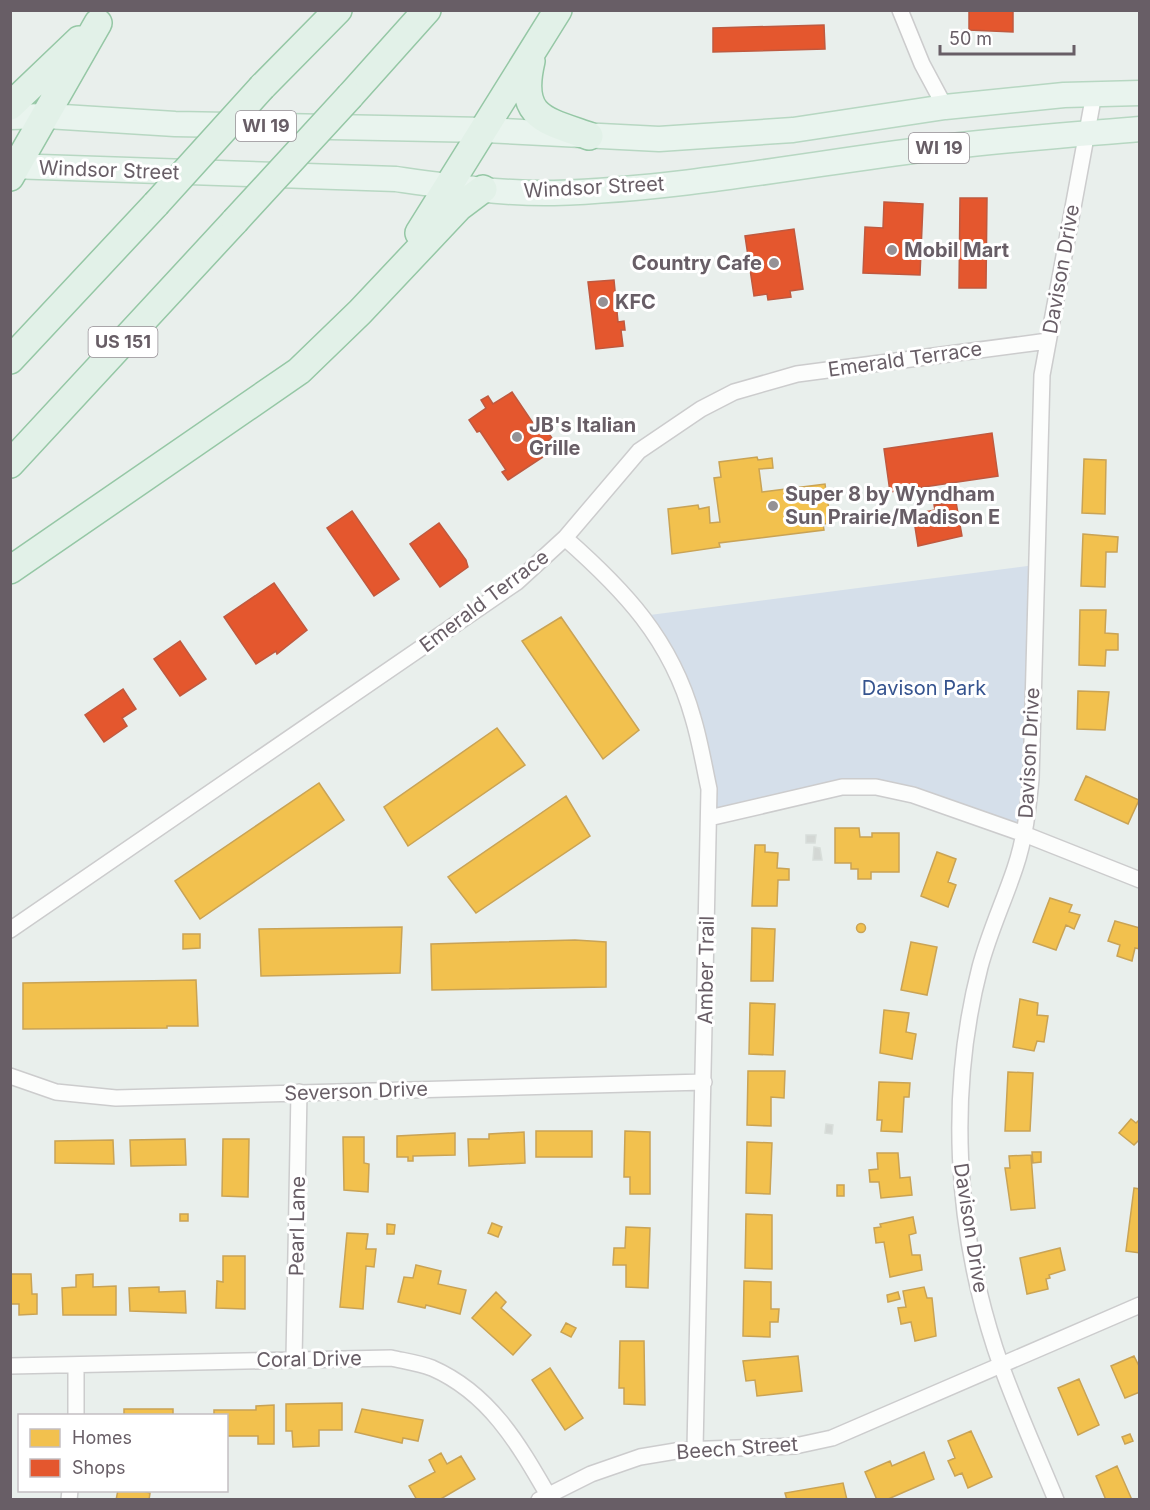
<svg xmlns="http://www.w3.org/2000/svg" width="1150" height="1510" font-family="Inter,sans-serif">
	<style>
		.green { fill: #d5dfea }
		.homes { fill: #f2c14e; stroke: #c9a355; stroke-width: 1.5 }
		.shops { fill: #e4572e; stroke: #bf593f; stroke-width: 1.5 }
		.building { fill: #d3d7d4; stroke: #d8deda; stroke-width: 1.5 }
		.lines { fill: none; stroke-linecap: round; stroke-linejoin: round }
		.minor-casing { stroke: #cccccd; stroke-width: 18 }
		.primary-casing { stroke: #b7d7c2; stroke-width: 27 }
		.motorway-casing { stroke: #95c7a5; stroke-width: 30 }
		.minor { stroke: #fcfdfc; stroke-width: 15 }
		.primary { stroke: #e9f4ee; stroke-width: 24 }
		.motorway { stroke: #e2f1e8; stroke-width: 27 }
		.motorway-bridge-casing { stroke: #95c7a5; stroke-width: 30; stroke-linecap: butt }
		.motorway-bridge { stroke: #e2f1e8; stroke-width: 27 }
		.poi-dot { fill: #959195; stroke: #fff; stroke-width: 2 }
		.labels { text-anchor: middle; stroke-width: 6; stroke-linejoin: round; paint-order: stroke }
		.shield { fill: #fff; stroke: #958e94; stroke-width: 1.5 }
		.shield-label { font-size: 18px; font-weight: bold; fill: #685e66 }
		.street-label { font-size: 20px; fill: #685e66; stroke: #fff }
		.poi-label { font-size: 20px; font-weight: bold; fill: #685e66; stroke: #fff; text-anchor: start }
		.park-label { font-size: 20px; fill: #36548f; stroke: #fff }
	</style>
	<rect width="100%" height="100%" fill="#e9efec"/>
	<path class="green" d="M1035 565 1024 834 876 787 709 818 693 718 642 616Z"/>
	<path class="homes" d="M757 457 758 460 772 458 773 468 759 469 762 492 825 484 831 523 823 524 824 530 719 543 720 547 672 554 668 509 698 505 699 509 709 507 710 523 720 522 714 478 721 477 719 462Z
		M1084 459 1106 460 1105 514 1082 513Z
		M1083 534 1118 537 1117 552H1106L1105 587 1081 586Z
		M1080 610H1106L1105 633 1118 634V650H1106L1105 666 1079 665Z
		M561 617 639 730 603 759 522 641Z
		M1078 691 1109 692 1105 730 1077 729Z
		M497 728 525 765 408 846 384 807Z
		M1086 776 1139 800 1128 824 1075 800Z
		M319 783 344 820 200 919 175 881Z
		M566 796 590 836 476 913 448 877Z
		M835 828H859L860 837H872V833H899V872H871V879H858V869H851V863H835Z
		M755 845H765V852L778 853 777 868 789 869V880H778L777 906H752Z
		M937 852 956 859 948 882 956 885 948 907 921 896Z
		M1050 898 1072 905 1069 912 1080 915 1074 929 1066 925 1056 950 1033 942Z
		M1115 921 1140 928V949L1135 948 1132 961 1117 956 1120 945 1108 941Z
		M856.5 928a4.5 4.5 0 1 1 9 0a4.5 4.5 0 1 1-9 0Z
		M402 927 400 973 261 976 259 929Z
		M752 928 775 929 773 981H751Z
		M183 934H200V948L183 949Z
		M575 940 606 942V987L432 990 431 944Z
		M911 942 937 947 927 995 901 990Z
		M196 980 198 1026H167V1028L23 1029V983Z
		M1020 999 1038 1003 1037 1015 1048 1016 1044 1042 1037 1041 1034 1051 1013 1047Z
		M750 1003 775 1004 773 1055 749 1054Z
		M884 1010 909 1013 906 1032 916 1034 912 1059 880 1053Z
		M748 1071H785L784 1098 771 1097V1126L747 1125Z
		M1008 1072 1033 1073 1030 1131H1005Z
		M879 1082 910 1083 909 1097H904L902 1132 881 1131 882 1120H877Z
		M1131 1119 1136 1123 1140 1119V1139L1134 1145 1119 1133Z
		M536 1131H592V1157H536Z
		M625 1131 650 1132V1194H630V1177H624Z
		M524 1132 525 1163 469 1166 468 1139H489V1134Z
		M455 1133V1155L413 1156V1161H408V1157H397V1136Z
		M343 1137H364V1163L369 1164 368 1192 344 1190Z
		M185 1139 186 1165 131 1166 130 1140Z
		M223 1139H249L248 1197 222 1196Z
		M113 1140 114 1164 55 1163V1141Z
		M747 1142 772 1143 770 1194 746 1193Z
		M1032 1152H1041V1162L1033 1163Z
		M877 1153H898L900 1178 910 1177 912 1195 881 1198 879 1182H870L869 1170 878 1169Z
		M1031 1155 1035 1208 1011 1210 1005 1168H1010L1009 1156Z
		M837 1185H844V1196H837Z
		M1134 1188 1140 1189V1253L1126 1251Z
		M180 1214H188V1221H180Z
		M746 1214 772 1215V1269L745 1268Z
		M913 1217 916 1233 909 1235 912 1255H920L922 1270 890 1277 884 1242 876 1243 874 1228 881 1227 880 1224Z
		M492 1223 502 1227 498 1237 488 1233Z
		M387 1224 395 1225 394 1234H387Z
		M626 1227 650 1228 648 1288 626 1287V1265H613L614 1248H625Z
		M347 1233 368 1234 366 1249H376L374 1267 366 1266 363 1309 340 1307Z
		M1060 1248 1065 1270 1049 1275 1050 1278 1046 1279 1048 1289 1027 1294 1020 1258Z
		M223 1256H245V1309L216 1308 217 1281 223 1282Z
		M416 1265 441 1271 438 1284 466 1290 460 1314 426 1305 425 1308 398 1302 404 1277 413 1278Z
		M10 1274H31L32 1294H37V1314L19 1315V1304H11Z
		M93 1274V1287L116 1286V1315H63L62 1288 76 1287V1275Z
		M744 1281 771 1282V1309H779L778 1322H770V1337L743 1336Z
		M159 1287V1292L185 1291 186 1313 130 1311 129 1288Z
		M924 1287 927 1298H932L936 1336 915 1341 911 1322 901 1324 898 1308 906 1307 903 1291Z
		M496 1292 506 1302 501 1308 531 1335 513 1355 472 1318Z
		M898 1292 900 1299 888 1302 887 1295Z
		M566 1323 576 1328 571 1337 561 1332Z
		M620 1341H644L645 1405 624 1404V1388H619Z
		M798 1356 802 1391 757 1396 755 1380 746 1381 743 1361Z
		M1134 1356 1140 1368V1392L1125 1398 1111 1366Z
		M550 1368 583 1418 565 1430 532 1380Z
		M1079 1379 1099 1425 1078 1435 1058 1388Z
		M342 1403V1430H319V1446L293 1447 292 1431H286V1404Z
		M274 1405V1444H258V1436H226V1416H214V1410H256V1406Z
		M124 1409H173V1416H124Z
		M362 1409 423 1420 418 1441 403 1438 402 1443 355 1432Z
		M971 1431 992 1477 968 1488 962 1473 955 1476 948 1461 955 1458 948 1441Z
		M1130 1434 1133 1441 1125 1444 1122 1437Z
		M924 1452 934 1479 886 1500H877L865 1472 890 1461 892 1466Z
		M441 1453 447 1464 461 1456 475 1479 439 1500H417L409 1486 435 1472 429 1460Z
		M1117 1466 1132 1500H1106L1096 1476Z
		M843 1483 847 1500H787L785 1493Z
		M118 1490H139L150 1493 149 1500H116Z"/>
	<path class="shops" d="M969 10H1013V32L969 30Z
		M824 25 825 49 713 52V28Z
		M960 198H987L986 288H959Z
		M884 202 923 204 920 275 863 273 865 227 883 228Z
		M794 229 803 289 790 291 791 297 768 300 767 294 754 296 745 236Z
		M614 280 618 322 624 321 625 330H621L623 346 596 349 588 282Z
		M512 392 541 435 547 431 552 438 546 442 552 451 508 480 502 472 506 470 480 431 477 432 469 420 486 408 481 400 488 396 493 404Z
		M992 433 998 476 890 492 884 449Z
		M956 502 962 536 918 546 913 514 935 510 934 505Z
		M352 511 399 579 374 596 327 528Z
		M439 523 466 560 468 567 440 587 410 544Z
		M274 583 307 630 277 654 276 651 256 664 224 617Z
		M180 641 206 679 180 696 154 659Z
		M123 689 136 709 122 718 127 726 104 742 85 715Z"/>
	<path class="building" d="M806 835H816L815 843H806Z
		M814 847 820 848 822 860H813Z
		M826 1124 833 1125 832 1134 825 1133Z"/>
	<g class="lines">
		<defs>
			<path id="minor" d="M900 10 922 64 945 107
				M565 538C624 590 671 639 693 718 700 741 704 766 709 789L695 1449
				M709 818 842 787H876L913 795 1024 834 1140 880
				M10 930 517 582 565 538 639 451 701 409 734 392 797 374 1048 341
				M10 1076 56 1092 116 1098 704 1082
				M294 1359 299 1092
				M76 1365V1416
				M10 1366 391 1358C404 1361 419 1363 432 1368 489 1393 518 1443 548 1495
				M69 1500 70 1490
				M539 1500 591 1474 640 1457 682 1450 795 1446 832 1438 1140 1305
				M1056 1500C1035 1449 1012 1399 995 1348 955 1225 948 1091 980 967 989 933 1004 901 1015 868 1025 839 1028 809 1031 779L1042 375 1094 94"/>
			<path id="primary" d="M10 117 47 116 175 124 485 130 659 139 793 130 945 107 1064 95 1140 93
				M10 166 396 179C447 186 502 194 554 193 679 189 803 165 927 149 998 140 1069 135 1140 129"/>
			<path id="motorway" d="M531 61C518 117 543 120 589 136
				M262 87 338 10
				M350 96 427 10
				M10 106 79 40
				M10 177 98 23
				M419 233 558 10
				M10 360 156 204
				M10 464 235 221
				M10 570 299 371 360 312 459 207 483 189"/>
		</defs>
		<use href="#minor" class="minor-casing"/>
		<use href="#primary" class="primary-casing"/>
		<use href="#motorway" class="motorway-casing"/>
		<use href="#minor" class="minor"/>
		<use href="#primary" class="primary"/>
		<use href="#motorway" class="motorway"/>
		<defs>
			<path id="motorway-bridge" d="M156 204 262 87
				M235 221 350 96"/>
		</defs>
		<use href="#motorway-bridge" class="motorway-bridge-casing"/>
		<use href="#motorway-bridge" class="motorway-bridge"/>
	</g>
	<g class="poi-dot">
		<circle cx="892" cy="250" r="6"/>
		<circle cx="774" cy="263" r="6"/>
		<circle cx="603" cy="302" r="6"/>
		<circle cx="517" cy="437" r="6"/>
		<circle cx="773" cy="506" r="6"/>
	</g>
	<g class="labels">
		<g class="shield">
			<rect x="236" y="111" width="60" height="30" rx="4.5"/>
			<rect x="909" y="133" width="60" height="30" rx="4.5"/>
			<rect x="88.5" y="327" width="69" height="30" rx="4.5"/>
		</g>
		<g class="shield-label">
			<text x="266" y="132">WI 19</text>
			<text x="939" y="154">WI 19</text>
			<text x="123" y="348">US 151</text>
		</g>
		<g class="street-label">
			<text transform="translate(109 170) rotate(2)" y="7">Windsor Street</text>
			<text transform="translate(594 187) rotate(-3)" y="7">Windsor Street</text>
			<text transform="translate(1061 269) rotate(-80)" y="7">Davison Drive</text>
			<text transform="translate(905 359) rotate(-8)" y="7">Emerald Terrace</text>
			<text transform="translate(484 601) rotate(-37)" y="7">Emerald Terrace</text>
			<text transform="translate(1029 753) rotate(-87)" y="7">Davison Drive</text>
			<text transform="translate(706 970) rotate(-89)" y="7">Amber Trail</text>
			<text transform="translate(356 1091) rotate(-2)" y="7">Severson Drive</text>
			<text transform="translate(297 1226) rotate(-89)" y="7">Pearl Lane</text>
			<text transform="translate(971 1228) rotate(81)" y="7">Davison Drive</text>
			<text transform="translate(309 1359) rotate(-1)" y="7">Coral Drive</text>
			<text transform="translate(737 1448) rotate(-4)" y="7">Beech Street</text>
		</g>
		<g class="poi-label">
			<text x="904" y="257">Mobil Mart</text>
			<text x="762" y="270" text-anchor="end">Country Cafe</text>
			<text x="615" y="309">KFC</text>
			<text x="529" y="432">JB's Italian<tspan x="529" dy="23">Grille</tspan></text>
			<text x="785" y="501">Super 8 by Wyndham<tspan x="785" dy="23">Sun Prairie/Madison E</tspan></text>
		</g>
		<g class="park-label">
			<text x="924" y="695">Davison Park</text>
		</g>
	</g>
	<rect width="1150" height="1510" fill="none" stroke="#685e66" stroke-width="24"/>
	<rect x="18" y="1414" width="210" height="78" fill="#ffffff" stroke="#c3bfc2" stroke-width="1.5"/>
	<rect x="30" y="1429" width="30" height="18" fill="#f2c14e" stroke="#c3bfc2" stroke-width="1.5"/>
	<text x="72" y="1444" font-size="18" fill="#685e66">Homes</text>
	<rect x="30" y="1459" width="30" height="18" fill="#e4572e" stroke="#c3bfc2" stroke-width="1.5"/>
	<text x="72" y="1474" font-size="18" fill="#685e66">Shops</text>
	<path d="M940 45v9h134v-9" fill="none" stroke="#685e66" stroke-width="3"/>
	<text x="949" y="45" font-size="18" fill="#685e66" stroke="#ffffff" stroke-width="4.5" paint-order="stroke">50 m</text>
</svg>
